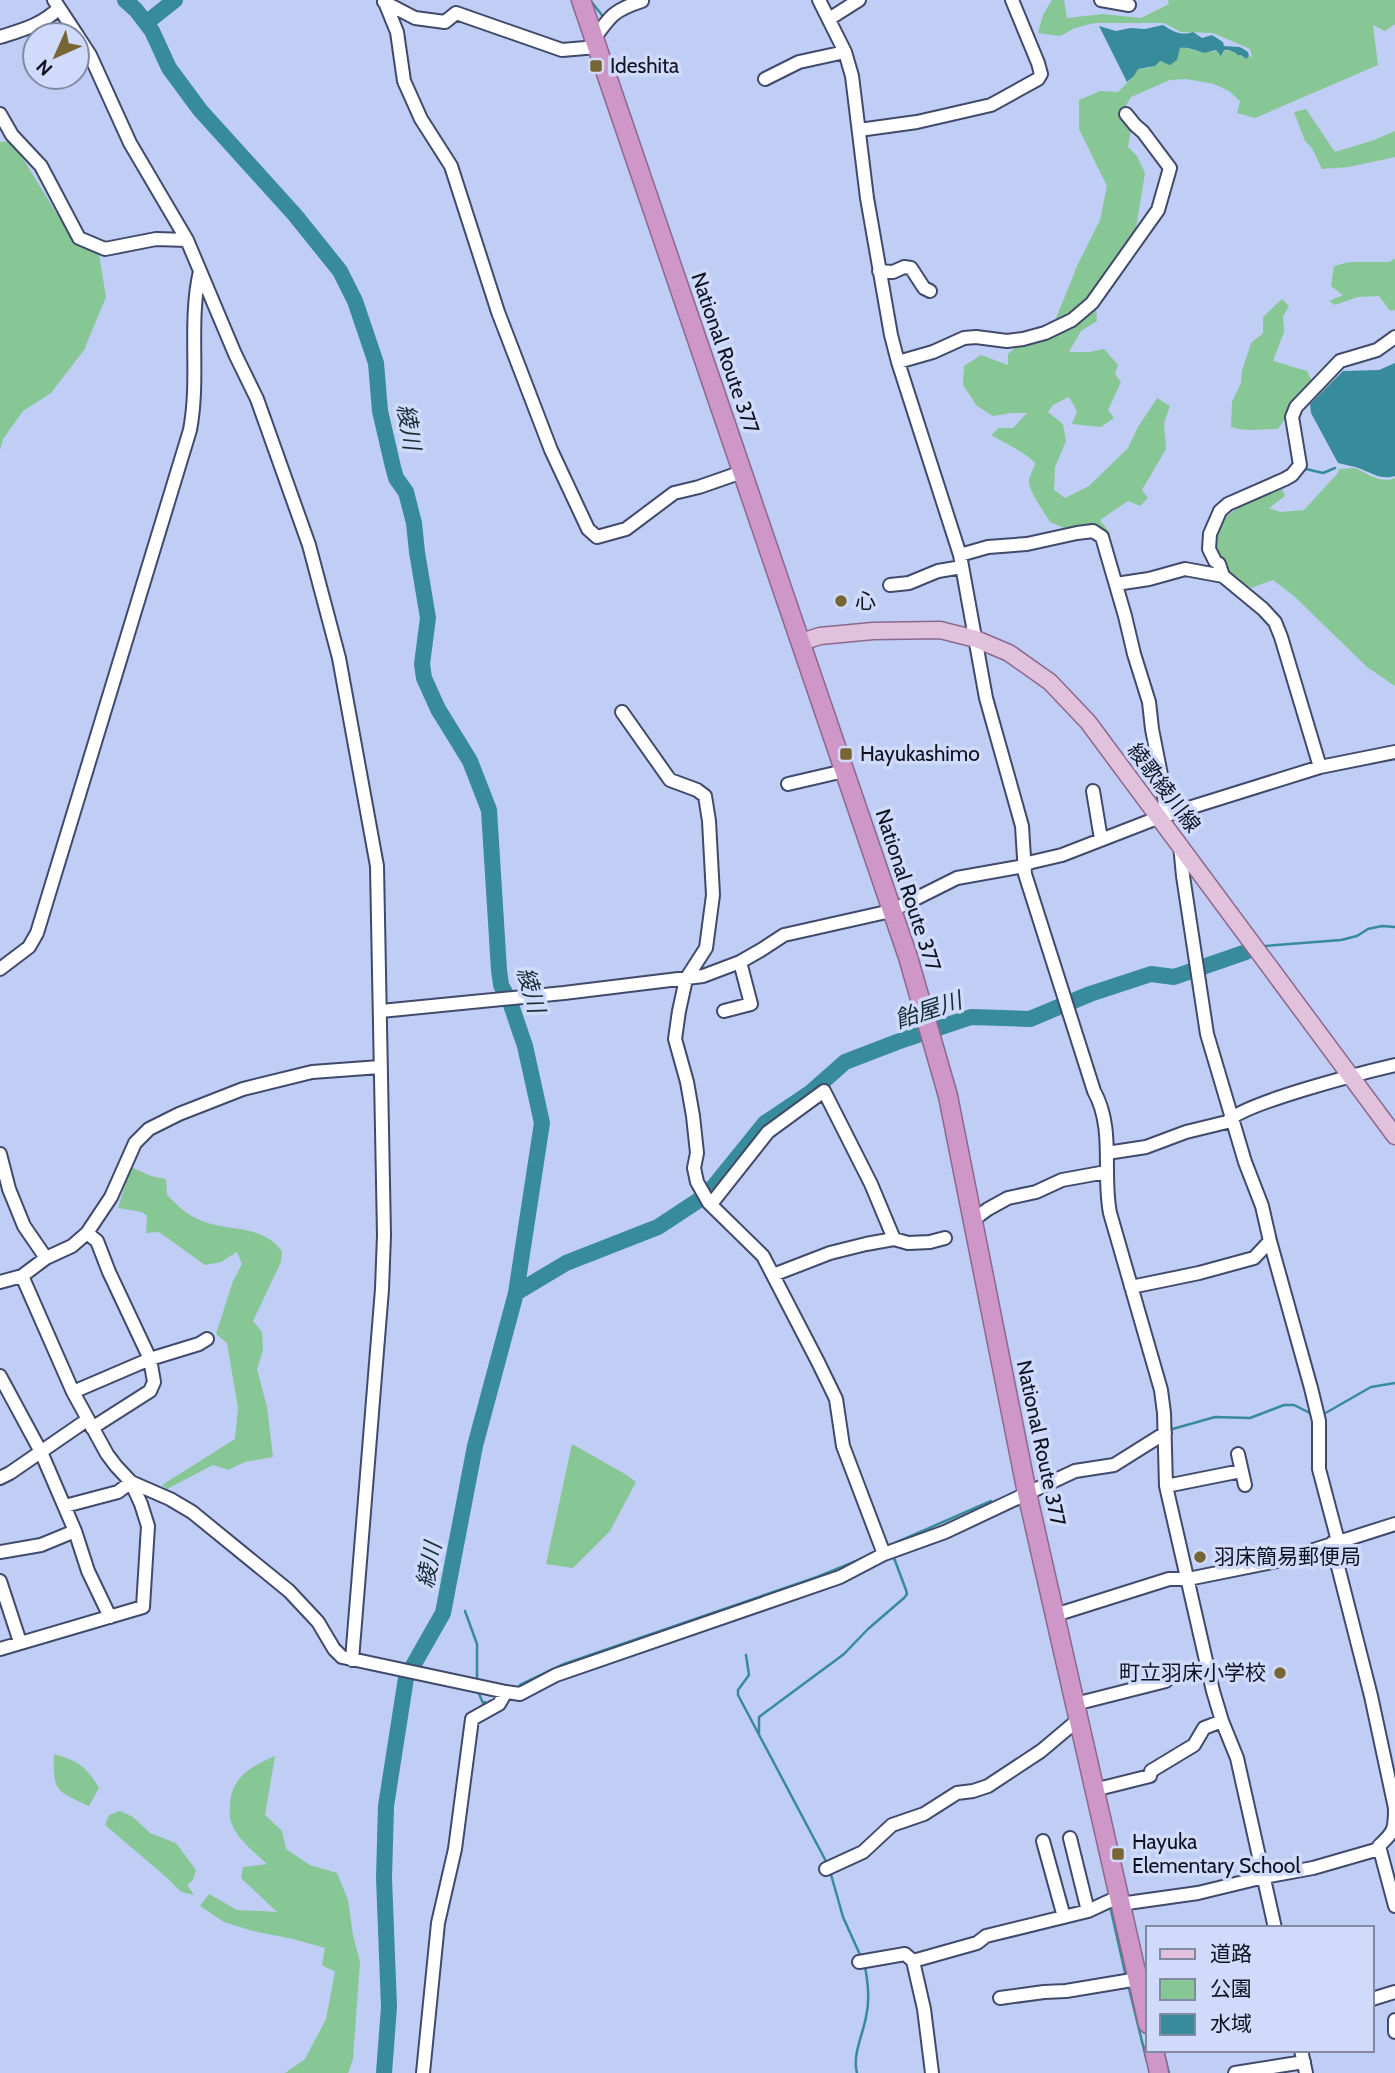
<svg xmlns="http://www.w3.org/2000/svg" width="1395" height="2073" font-family="Cabin,'Noto Sans JP',sans-serif">
	<style>
		.green { fill: #87c796 }
		.water { fill: #378b9a }
		.lines { fill: none; stroke-linecap: round; stroke-linejoin: round }
		.stream { stroke: #378b9a; stroke-width: 2.5 }
		.river { stroke: #378b9a; stroke-width: 16 }
		.minor-casing { stroke: #404a6b; stroke-width: 16 }
		.major-casing { stroke: #8b688d; stroke-width: 19 }
		.highway-casing { stroke: #8b688d; stroke-width: 21 }
		.minor { stroke: #fff; stroke-width: 12 }
		.major { stroke: #e2c1dd; stroke-width: 16 }
		.highway { stroke: #cf97c7; stroke-width: 18 }
		.poi-dot { fill: #776634; stroke: #d0dafa; stroke-width: 2.5 }
		.labels { text-anchor: middle; stroke-width: 7; stroke-linejoin: round; paint-order: stroke }
		.poi-label { font-size: 21px; fill: #0e1220; stroke: #d0dafa; text-anchor: start }
		.street-label { font-size: 21px; fill: #0e1220; stroke: #d0dafa }
		.water-label { font-size: 23px; font-style: italic; fill: #152f34; stroke: #d0dafa }
	</style>
	<rect width="100%" height="100%" fill="#c0cdf5"/>
	<path class="green" d="M1052 0H1064L1067 18 1103 14 1141 18 1169 4 1168 0H1395V24L1385 31 1373 25 1378 65 1255 118 1237 113 1240 101 1229 91 1214 84 1186 79 1170 80 1131 97 1122 112 1131 130 1128 147 1137 156 1145 173 1135 234 1084 304 1054 323 1078 264 1100 220 1107 186 1079 129V100L1100 91 1118 92 1134 76 1138 69 1149 68 1160 61 1165 63 1177 54 1180 48C1189 47 1194 52 1202 52 1218 53 1232 45 1245 59L1249 56 1252 57 1250 49 1213 33 1181 32 1164 23H1095L1075 28 1060 36 1038 33 1043 15Z
		M1306 109 1335 152 1374 140 1395 131V157L1349 167 1322 169 1312 148 1305 141 1294 112Z
		M12 141 73 240 99 254 106 297 84 350 51 393 23 411 3 439 0 450V142Z
		M1395 258V310L1390 311 1379 296 1358 297 1335 305 1329 301 1343 295 1331 286 1334 266 1349 262H1390Z
		M1282 299 1289 306 1283 317 1284 332 1273 361 1307 371 1312 381 1278 429C1260 429 1248 432 1231 427L1232 402 1241 383 1242 371 1251 343 1263 333V317Z
		M1096 307 1097 321 1081 331 1069 352H1089L1104 349 1118 365 1115 374 1121 382 1108 410 1114 418 1101 427 1072 424 1077 411 1069 397 1053 405 1048 412 1063 424 1066 441 1055 467 1054 490 1065 498 1089 486 1128 448 1138 427 1157 398 1170 406 1164 423 1166 449 1142 490 1148 498 1140 506 1128 501 1100 520 1110 533 1109 543C1094 516 1087 531 1066 528 1061 527 1055 524 1050 522 1044 512 1028 490 1029 480 1030 475 1034 468 1035 463 1028 454 1003 442 991 435L999 428H1013L1027 413H1012L993 416 977 406 963 385 964 366 981 355 1008 365V354L1016 347 1063 332Z
		M1355 468C1368 474 1381 484 1395 478V686L1367 667 1294 596 1273 580 1251 588 1228 572 1225 560 1221 559C1199 515 1251 502 1282 489L1285 496 1269 508 1280 512 1304 510 1338 473 1339 469Z
		M131 1167 151 1176 166 1179 167 1195C177 1205 188 1216 202 1221 230 1232 262 1224 282 1251L281 1262 253 1321 262 1332 263 1351 257 1369 267 1407 273 1457 245 1462 228 1470 213 1465 167 1489 162 1485 235 1439 238 1408 227 1343 216 1334 233 1281 242 1264 237 1252 221 1262 205 1265 159 1232 146 1233 147 1216 142 1212 118 1208Z
		M572 1444 625 1474 636 1482 610 1531 573 1568 546 1564Z
		M54 1754C78 1761 86 1766 99 1788L89 1806C55 1790 53 1792 54 1754Z
		M275 1756 265 1815 282 1831 286 1849 310 1865 337 1873 348 1900 353 1935 360 1962 353 2059 348 2073H285L305 2059 326 2019 335 1972 322 1965 325 1948 293 1939 253 1931 224 1922 200 1906 209 1894 237 1910 277 1912 241 1878 243 1867 267 1864C254 1852 237 1839 231 1822 229 1817 230 1811 230 1806 231 1777 250 1767 275 1756Z
		M120 1811 133 1817 150 1833 176 1843 196 1870 193 1880 187 1885 194 1895 181 1892 165 1876 105 1825 109 1815Z"/>
	<path class="water" d="M1163 25C1174 32 1181 36 1193 32L1202 38 1212 35 1223 42 1224 46 1240 47 1248 52 1249 56 1246 59 1241 55H1237L1236 53 1229 50H1224L1221 56 1216 50C1210 51 1206 54 1201 52 1193 50 1189 47 1180 48L1177 60 1170 65 1160 61 1155 66 1138 69 1134 76 1127 82 1099 26 1116 31 1130 28 1145 29Z
		M1395 363V476C1381 480 1374 474 1361 469 1354 466 1345 465 1338 463L1311 413 1310 404 1343 371 1379 370Z"/>
	<g class="lines">
		<path class="stream" d="M590 0 605 19
			M1300 474 1306 469 1323 473 1335 468
			M1265 946 1341 940 1357 936 1368 929 1382 926 1395 927
			M1322 1415 1371 1387 1395 1383
			M1169 1430 1215 1417 1250 1418 1284 1405H1294L1310 1413 1313 1418
			M888 1546 991 1501
			M465 1611 477 1644V1682
			M746 1655 749 1675 738 1690V1695L828 1865
			M520 1685 564 1664 817 1577 866 1557
			M477 1689 483 1703 485 1702
			M759 1733V1717L844 1654 868 1629 904 1598 907 1594 906 1590 894 1558
			M830 1871 843 1917 861 1957
			M1110 1906 1126 1977
			M1128 1984 1147 2062
			M1163 2050 1169 2073
			M857 2073C852 2056 863 2034 866 2017 870 2000 868 1984 865 1966"/>
		<path class="river" d="M125 0 136 10 152 31 169 68 200 110 295 215 340 271 355 301 376 363 380 411 393 467 396 478 406 492 414 523 417 552 428 618 422 664 424 678 438 709 470 761 489 810 499 970 501 985 510 1002 525 1046 542 1123 516 1293 475 1446 443 1613 406 1678 386 1806 384 1878 389 2007 384 2073
			M146 23 175 0
			M710 1191 765 1123 810 1093 845 1062 897 1042 971 1017 1030 1019 1090 994 1151 974 1174 977 1246 952
			M516 1293 566 1263 658 1227 699 1200"/>
		<defs>
			<path id="minor" d="M54 0 77 35
				M384 0 397 32 404 81 421 119 451 166 498 312 551 450 588 529 597 537 626 529 674 493 699 487 742 472
				M819 0 845 52 852 76 867 198 891 335 898 362 960 555 986 698 1022 826 1025 874 1094 1091C1115 1129 1102 1173 1110 1213L1161 1390 1164 1413 1166 1486 1213 1691 1222 1721 1237 1758 1275 1928
				M1101 0 1129 5
				M384 2 415 18 445 22 456 13 562 50 597 47
				M829 19 859 0
				M77 35 90 55 130 143 187 240 235 354 257 399 309 545 339 658 377 866 384 1235 382 1289 352 1660
				M0 37C22 30 42 25 59 8
				M594 39C610 16 614 10 642 1
				M765 79 799 62 845 52
				M0 114 12 135 41 166 79 238 105 249 156 239 187 240
				M859 130 917 122 991 105 1038 79 1041 74 1038 63 1012 0
				M879 271 893 272 904 267 911 268 924 288 930 291
				M898 362 933 352 964 338 976 337 1007 341 1023 339 1045 333 1072 320 1092 303 1158 210 1170 168 1143 132 1135 125 1126 114
				M960 555 988 547 1027 544 1077 533 1093 531 1102 537 1125 616 1134 654 1149 702 1152 729 1163 785 1166 816
				M1116 584 1149 579 1185 569 1223 576
				M890 585 909 583 938 571 962 567
				M622 712 670 780 697 790 705 796 709 821 713 895 706 948 686 979 679 1011 675 1039 687 1082 693 1116 697 1153 694 1168 697 1182 709 1203 763 1256 818 1362 836 1399 843 1446 884 1554
				M1320 767 1281 637 1275 622 1263 609 1223 576 1219 564 1215 561 1209 549 1210 534 1220 511 1228 504 1285 479 1292 475 1300 465 1292 417 1296 407 1340 361 1377 350 1395 337
				M788 784 844 771
				M1093 791 1101 839
				M1180 845 1183 876 1207 1034 1245 1162 1262 1206 1270 1241 1311 1388 1319 1421V1469L1338 1541
				M0 969 29 947 37 933 190 430C200 377 188 323 200 271
				M381 1011 564 993 703 976 740 962 761 950 784 935 891 911 957 878 1019 867 1032 862 1062 855 1160 817 1320 767 1395 752
				M724 1011 751 1004 740 962
				M1107 1153 1146 1147 1186 1132 1227 1122C1243 1103 1365 1072 1395 1065
				M0 1154 9 1189 24 1226 46 1258
				M709 1203 715 1199 768 1132 824 1091 871 1184 894 1239
				M973 1220 988 1209 1008 1198 1036 1192 1062 1180 1106 1172
				M87 1233 97 1241 109 1272 150 1359 154 1382 150 1391 92 1428
				M773 1275 830 1253 866 1244 894 1239 908 1243 930 1242 945 1238
				M22 1276 73 1392 107 1454 116 1466 131 1482 170 1499 192 1512 289 1591 318 1622 334 1649 342 1657 506 1692 520 1694 556 1675 840 1577 884 1554 945 1532 1075 1471 1114 1465 1165 1433
				M0 1282 22 1276 46 1258 72 1246 87 1233 111 1197 135 1143 149 1129 179 1114 243 1089 312 1072 380 1067
				M1131 1287 1199 1273 1254 1258 1270 1241
				M0 1376 41 1452 75 1531 88 1571 110 1617
				M73 1392 150 1359 199 1344 207 1339
				M1238 1454 1245 1485
				M0 1478 10 1473 87 1420
				M1166 1486 1241 1471
				M65 1506 118 1492 131 1482
				M1332 1543 1371 1696 1395 1808C1395 1830 1394 1832 1379 1846L1395 1906
				M0 1552 41 1545 75 1531
				M0 1581 20 1642
				M1055 1615 1169 1579H1188L1282 1560 1395 1524
				M0 1649 143 1607 148 1526 141 1504 131 1482
				M1075 1704 1166 1681
				M1094 1790 1150 1776 1151 1771 1194 1745 1204 1728 1222 1721
				M1070 1838 1088 1911
				M1043 1841 1064 1917
				M826 1869 863 1852 892 1825 924 1814 957 1793 973 1791 988 1786 1041 1751 1079 1719
				M1120 1904 1198 1893 1264 1877 1313 1868 1379 1849
				M913 1961 977 1943 986 1936 1088 1911 1118 1897
				M859 1962 905 1954 913 1961 924 2009 932 2073
				M1000 1998 1044 1992 1066 1991 1138 1979
				M1372 1999 1395 1992
				M1395 2020V2032
				M1301 2050 1306 2073
				M423 2073 438 1923 455 1849 472 1719 499 1704 506 1692
				M1235 2073 1304 2062"/>
			<path id="major" d="M801 642 820 636 873 631 940 630 976 639 1009 653 1050 682 1088 722 1395 1136"/>
			<path id="highway" d="M581 0 908 957 948 1096 1027 1493 1148 2024
				M1154 2050 1159 2073"/>
		</defs>
		<use href="#minor" class="minor-casing"/>
		<use href="#major" class="major-casing"/>
		<use href="#highway" class="highway-casing"/>
		<use href="#minor" class="minor"/>
		<use href="#major" class="major"/>
		<use href="#highway" class="highway"/>
	</g>
	<g class="poi-dot">
		<rect x="589" y="59" width="14" height="14" rx="3.5"/>
		<circle cx="841" cy="601" r="7"/>
		<rect x="839" y="747" width="14" height="14" rx="3.5"/>
		<circle cx="1200" cy="1557" r="7"/>
		<circle cx="1280" cy="1673" r="7"/>
		<rect x="1111" y="1847" width="14" height="14" rx="3.5"/>
	</g>
	<g class="labels">
		<g class="poi-label">
			<text x="610" y="73">Ideshita</text>
			<text x="855" y="608">心</text>
			<text x="860" y="761">Hayukashimo</text>
			<text x="1214" y="1564">羽床簡易郵便局</text>
			<text x="1266" y="1680" text-anchor="end">町立羽床小学校</text>
			<text x="1132" y="1849">Hayuka<tspan x="1132" dy="24">Elementary School</tspan></text>
		</g>
		<g class="street-label">
			<text transform="translate(725 353) rotate(71)" y="7">National Route 377</text>
			<text transform="translate(1164 788) rotate(53)" y="7">綾歌綾川線</text>
			<text transform="translate(908 890) rotate(72)" y="7">National Route 377</text>
			<text transform="translate(1041 1443) rotate(78)" y="7">National Route 377</text>
		</g>
		<g class="water-label">
			<text transform="translate(409 427) rotate(81)" y="8">綾川</text>
			<text transform="translate(531 990) rotate(74)" y="8">綾川</text>
			<text transform="translate(928 1010) rotate(-18)" y="8">飴屋川</text>
			<text transform="translate(429 1565) rotate(-79)" y="8">綾川</text>
		</g>
	</g>
	<rect x="1146" y="1926" width="228" height="126" fill="#d0dafa" stroke="#828aa3" stroke-width="2"/>
	<rect x="1160" y="1949" width="35" height="10" fill="#e2c1dd" stroke="#828aa3" stroke-width="2"/>
	<text x="1210" y="1961" font-size="21" fill="#0e1220">道路</text>
	<rect x="1160" y="1979" width="35" height="21" fill="#87c796" stroke="#828aa3" stroke-width="2"/>
	<text x="1210" y="1996" font-size="21" fill="#0e1220">公園</text>
	<rect x="1160" y="2014" width="35" height="21" fill="#378b9a" stroke="#828aa3" stroke-width="2"/>
	<text x="1210" y="2031" font-size="21" fill="#0e1220">水域</text>
	<g transform="translate(56 56) rotate(225)"><circle r="33" fill="#d0dafa" stroke="#828aa3" stroke-width="2"/>
	<path d="M0-5L12 26L0 18L-12 26Z" fill="#776634"/>
	<text y="-10" font-size="19" font-weight="bold" text-anchor="middle" fill="#0e1220">N</text>
	</g>
</svg>
